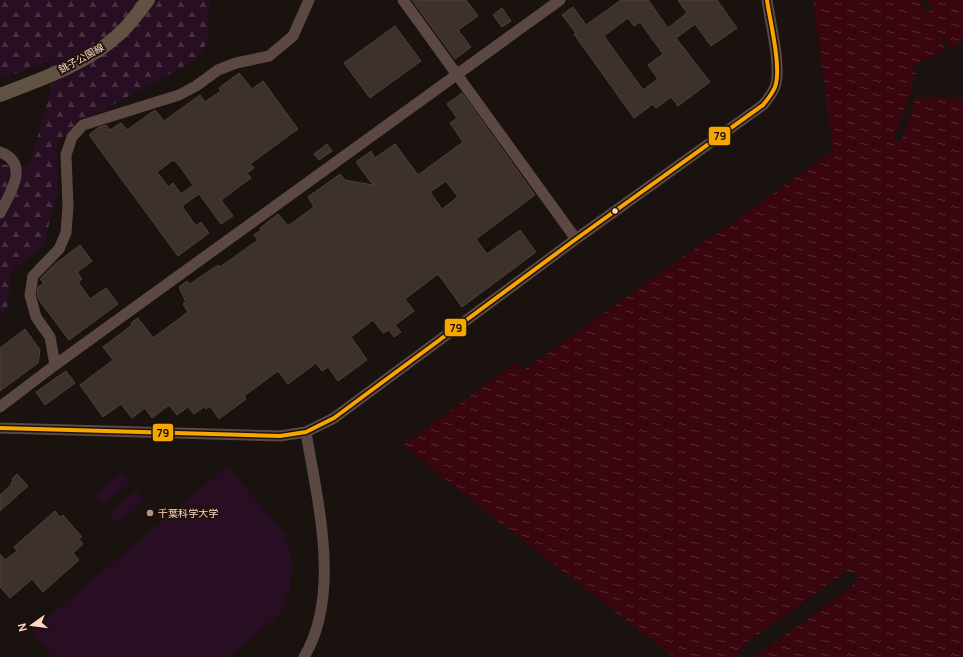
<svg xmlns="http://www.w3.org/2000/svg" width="963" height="657" font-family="Manrope,'Noto Sans JP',sans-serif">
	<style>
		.forest { fill: url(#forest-firs) }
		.garden { fill: #270e22 }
		.water { fill: url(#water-ripples) }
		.pier { fill: #1a120e }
		.building { fill: #3d312b; stroke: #504038; fill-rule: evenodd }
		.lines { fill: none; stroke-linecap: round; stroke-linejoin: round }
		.minor { stroke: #5b4843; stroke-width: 11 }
		.major { stroke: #615343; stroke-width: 14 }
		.bus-1-casing { stroke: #1e110a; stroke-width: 7 }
		.bus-1 { stroke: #f7a600; stroke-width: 4 }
		.bus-dot { fill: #ffd7c8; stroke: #1e110a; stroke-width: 1.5 }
		.poi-dot { fill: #af9287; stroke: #1e110a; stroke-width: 1.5 }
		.labels { text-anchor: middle; stroke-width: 4; stroke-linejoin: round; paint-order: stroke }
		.street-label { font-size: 10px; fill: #ffd7c8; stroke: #1e110a }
		.poi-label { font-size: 10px; fill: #ffd7c8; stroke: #1e110a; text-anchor: start }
		.line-badge { stroke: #1e110a; stroke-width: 1.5 }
		.pale-badge-label { font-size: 11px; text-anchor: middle; font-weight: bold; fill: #111 }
	</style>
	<defs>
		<pattern id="forest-firs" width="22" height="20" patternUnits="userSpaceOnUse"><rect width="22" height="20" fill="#270e22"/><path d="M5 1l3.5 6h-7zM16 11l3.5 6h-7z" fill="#473041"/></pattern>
		<pattern id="water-ripples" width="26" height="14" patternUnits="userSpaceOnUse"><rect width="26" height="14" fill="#390610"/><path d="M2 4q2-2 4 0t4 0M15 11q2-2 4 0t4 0" fill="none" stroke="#572a31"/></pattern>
	</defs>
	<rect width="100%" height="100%" fill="#1a120e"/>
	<path class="forest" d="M0 0H210L207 42 198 59 84 120 56 142 58 191 43 246 11 272 8 305 0 317V164L29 167 51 89V60L0 79Z"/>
	<path class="garden" d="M227 466 285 534 291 553 292 573 289 591 279 615 229 657H52L32 631Z
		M122 472 131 482 104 505 95 495Z
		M136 490 145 500 118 524 109 514Z"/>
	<path class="water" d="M813 0H919L926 13 932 10 927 0H963V42L951 48 944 36 940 39 946 50 912 66 916 74 894 140 901 142 916 97 963 99V657H673L495 519 403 445 516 362 522 371 833 151Z"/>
	<path class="pier" d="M846 572 859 573 851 588 754 657H738L742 646Z"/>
	<path class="building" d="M412 0H466L478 16 458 30 471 47 455 59Z
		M621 0H648L668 28 687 13 678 0H717L737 28 711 46 695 24 676 38 710 82 678 106 671 97 656 108 653 104 634 118 574 34 576 33 562 15 573 7 586 25ZM628 18 634 26 640 22 663 54 648 65 658 79 643 90 604 36Z
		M502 8 511 21 502 27 493 15Z
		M395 26 421 61 370 98 344 63Z
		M239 73 252 89 263 81 298 129 250 164 254 168 247 173 251 178 221 200 233 216 221 224 199 194 182 206 196 226 201 222 209 233 178 256 89 135 99 127 106 125 110 130 121 123 127 130 155 110 164 121 200 95 205 102 221 91 219 88ZM173 160 178 164 193 185 181 194 173 183 168 187 157 172Z
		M462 93 535 195 476 239 487 254 520 230 536 252 462 307 438 274 405 299 414 311 395 325 401 332 394 337 389 330 383 333 373 320 351 337 367 360 338 381 328 367 322 371 316 363 288 384 278 371 244 396 246 399 219 419 210 406 206 409 204 407 194 414 188 407 177 415 169 405 152 418 145 408 132 418 121 404 103 417 80 385 113 360 103 347 132 325 131 323 138 318 153 338 188 312 183 304 186 302 179 287 187 281 190 284 218 265 220 267 258 240 254 235 261 230 260 228 278 214 288 226 314 207 308 197 340 174 345 180 373 185 356 162 371 151 375 158 395 144 418 175 463 142 450 123 457 118 447 104ZM446 181 458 197 442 209 430 192Z
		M327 144 332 151 319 160 314 154Z
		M80 245 92 261 77 272 82 279 78 282 90 299 106 288 118 304 69 340 39 300 37 295 38 287 44 283 40 279 55 264Z
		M25 329 40 350 38 363 0 391V348Z
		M66 371 75 383 45 405 36 392Z
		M17 474 28 486 0 511V495L12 484 11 483 13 481 12 479Z
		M55 511 60 517 63 515 82 537 79 539 83 544 73 553 79 560 43 592 32 579 10 598 0 587V554L5 560 17 551 14 547Z"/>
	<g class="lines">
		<path class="minor" d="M403 0 576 239
			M0 152C31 164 10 193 0 213
			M55 365 50 337 36 317 30 295 33 276 59 249 66 233 68 206 66 155 72 137 83 125 179 95 196 86 218 70 236 63 269 56 293 36 309 0
			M0 407 55 365 560 0
			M0 428 280 436 306 432 334 418 576 239 763 105C768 99 772 94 775 87 782 68 770 22 767 0
			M304 657C342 594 317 500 306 432"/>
		<path class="major" d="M0 95C39 80 87 64 118 35 130 25 138 12 148 0"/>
		<defs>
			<path id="bus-1" d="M0 428 280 436 306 432 334 418 576 239 763 105C768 99 772 94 775 87 782 68 770 22 767 0"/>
		</defs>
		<use href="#bus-1" class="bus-1-casing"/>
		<use href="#bus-1" class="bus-1"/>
	</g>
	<circle class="bus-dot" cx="615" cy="211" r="3.5"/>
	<circle class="poi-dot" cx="150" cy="513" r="4"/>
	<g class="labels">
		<g class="street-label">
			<text transform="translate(81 58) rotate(-29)" y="4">銚子公園線</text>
		</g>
		<g class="poi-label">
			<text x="158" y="517">千葉科学大学</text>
		</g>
	</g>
	<g class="line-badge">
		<rect x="708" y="126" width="23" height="20" rx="4" fill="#f7a600"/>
		<rect x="444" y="318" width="23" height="19" rx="4" fill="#f7a600"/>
		<rect x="152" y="423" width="22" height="19" rx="4" fill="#f7a600"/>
	</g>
	<g class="pale-badge-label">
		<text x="720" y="140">79</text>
		<text x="456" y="332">79</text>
		<text x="163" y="437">79</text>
	</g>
	<g transform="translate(32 625) rotate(256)" stroke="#1e110a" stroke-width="3" paint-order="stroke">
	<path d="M0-3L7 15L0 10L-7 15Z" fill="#ffd7c8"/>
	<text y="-6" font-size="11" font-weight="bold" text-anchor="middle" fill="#ffd7c8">N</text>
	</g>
</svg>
